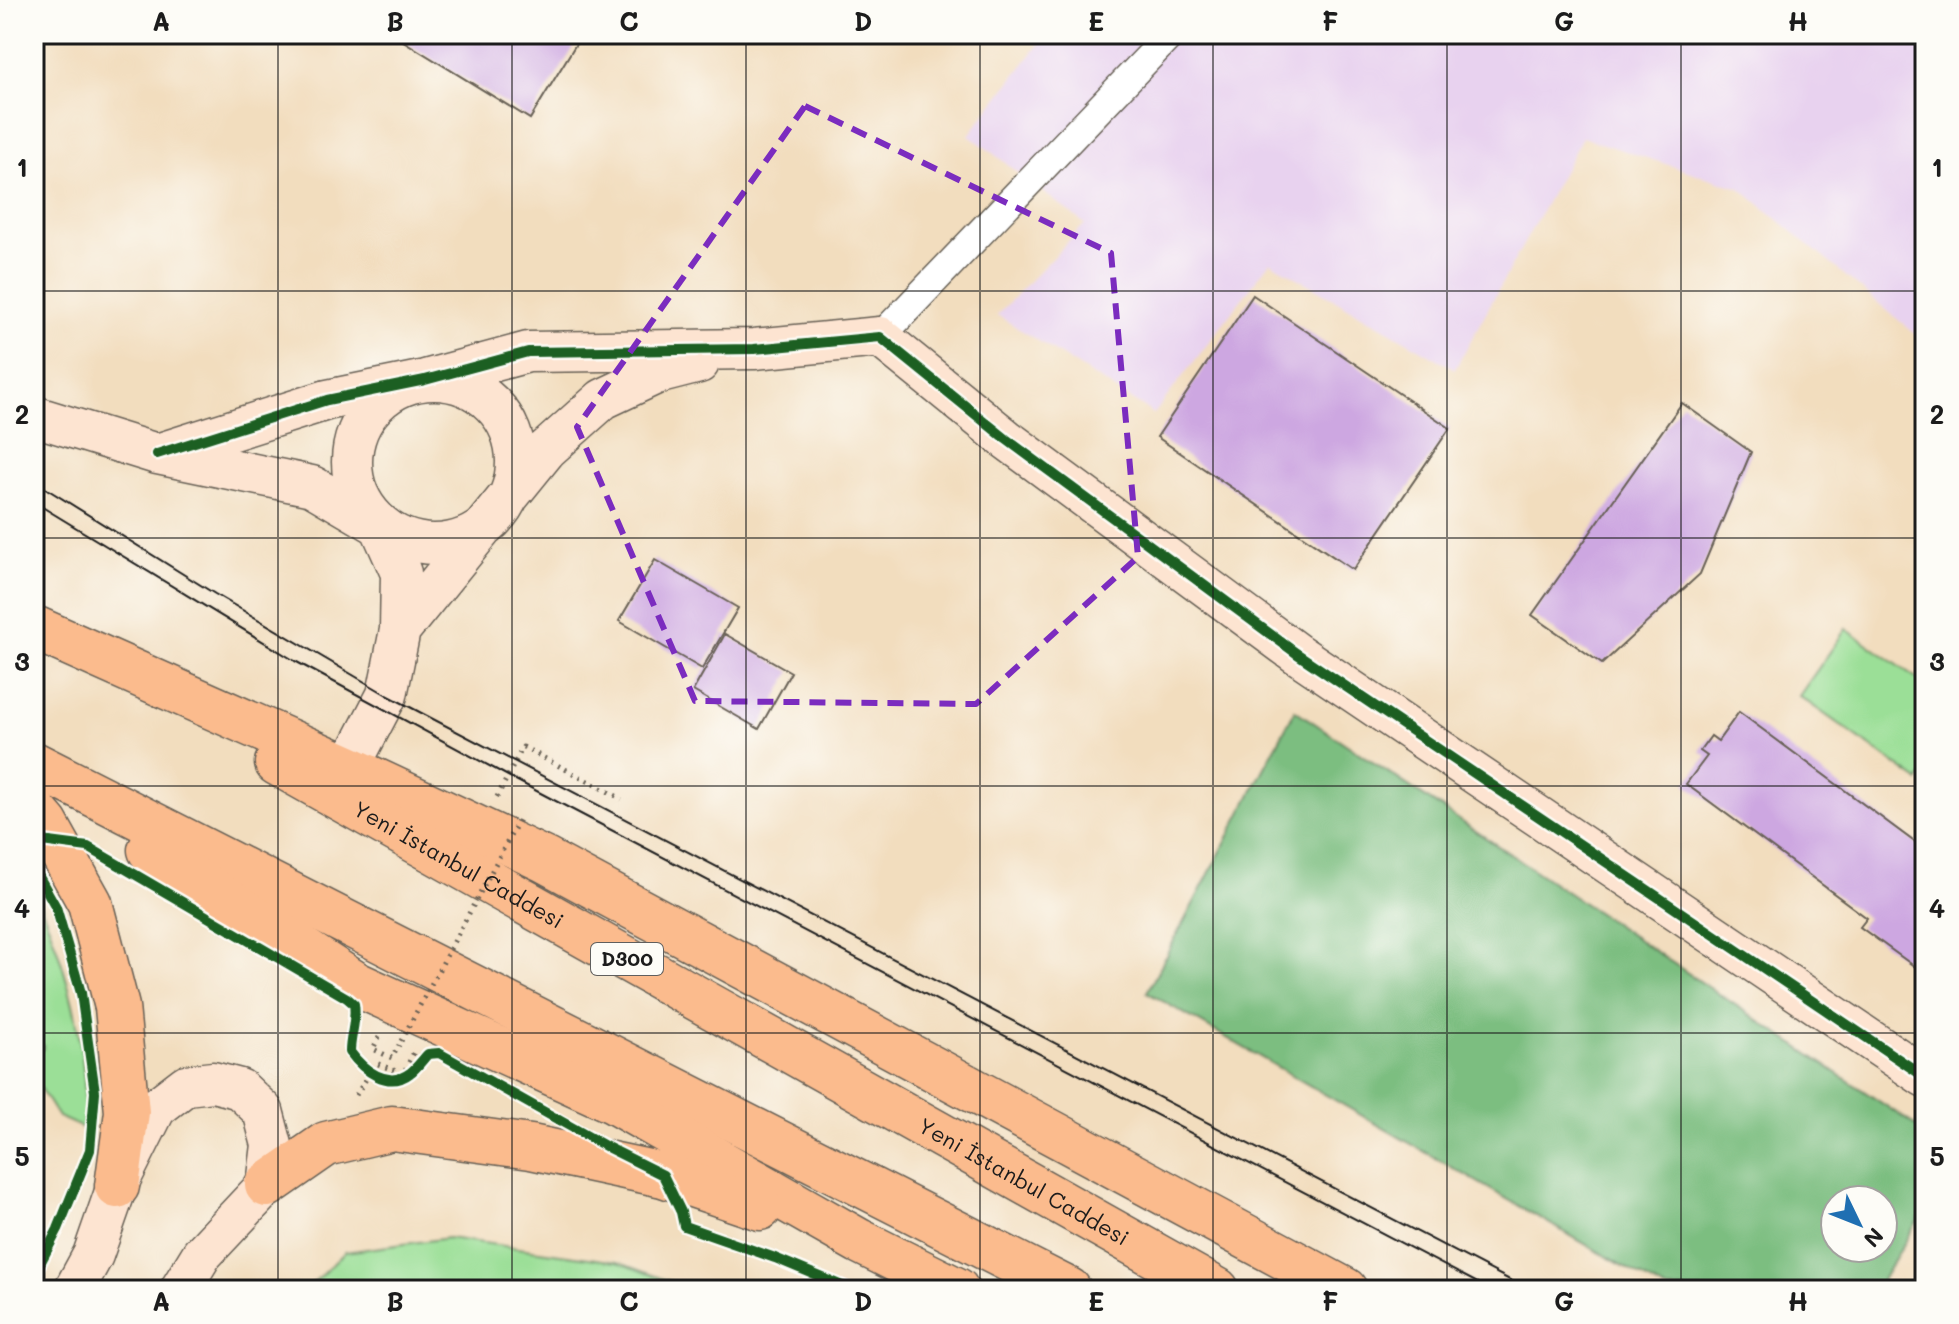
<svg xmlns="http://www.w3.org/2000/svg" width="1959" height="1324" font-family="Mali,sans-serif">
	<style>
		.built { fill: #e8d2ef }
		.green { fill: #9bdf97; stroke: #5c7e5a; stroke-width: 2 }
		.forest { fill: #7cbe80; stroke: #4c6d4e; stroke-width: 2; fill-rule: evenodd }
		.building { fill: #cda7e1 }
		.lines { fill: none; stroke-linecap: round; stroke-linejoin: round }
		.street-casing { stroke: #676055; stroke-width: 31 }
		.secondary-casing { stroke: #676055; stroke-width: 43 }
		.highway-casing { stroke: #676055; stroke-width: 47 }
		.path { stroke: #676055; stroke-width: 5; stroke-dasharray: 2 6; stroke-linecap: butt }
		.street { stroke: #fff; stroke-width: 28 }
		.secondary { stroke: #fde4d1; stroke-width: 40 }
		.highway { stroke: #fbbb8d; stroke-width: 44 }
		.tram { stroke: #1c1c1c; stroke-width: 2 }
		.path-bridge { stroke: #676055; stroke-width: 5; stroke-dasharray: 2 6; stroke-linecap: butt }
		.cycleway-casing { stroke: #fdfcf7; stroke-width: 15 }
		.cycleway { stroke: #1b5e20; stroke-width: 10 }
		.marked { fill: none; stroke: #7b2cbf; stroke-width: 6; stroke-dasharray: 16 10; stroke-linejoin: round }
		.grid { fill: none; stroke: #1c1c1c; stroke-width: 2; stroke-opacity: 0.55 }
		.labels { text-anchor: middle; stroke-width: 6; stroke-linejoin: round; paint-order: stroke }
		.shield { fill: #fdfcf7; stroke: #605f5e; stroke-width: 2 }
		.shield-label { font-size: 20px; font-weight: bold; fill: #1c1c1c }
		.street-label { font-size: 22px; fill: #1c1c1c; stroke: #fdfcf7 }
		.neatline { fill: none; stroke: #1c1c1c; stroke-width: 3 }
		.grid-label { font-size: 26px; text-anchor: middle; font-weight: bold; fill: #1c1c1c }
	</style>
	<rect width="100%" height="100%" fill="#fdfcf7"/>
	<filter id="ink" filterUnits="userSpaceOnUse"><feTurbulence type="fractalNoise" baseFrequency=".0125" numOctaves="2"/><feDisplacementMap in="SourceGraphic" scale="16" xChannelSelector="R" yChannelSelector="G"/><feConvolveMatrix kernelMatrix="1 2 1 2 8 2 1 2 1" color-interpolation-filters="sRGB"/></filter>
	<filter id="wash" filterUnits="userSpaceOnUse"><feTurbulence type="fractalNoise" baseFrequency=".006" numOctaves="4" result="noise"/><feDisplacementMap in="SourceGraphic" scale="32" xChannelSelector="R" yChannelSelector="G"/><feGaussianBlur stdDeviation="1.8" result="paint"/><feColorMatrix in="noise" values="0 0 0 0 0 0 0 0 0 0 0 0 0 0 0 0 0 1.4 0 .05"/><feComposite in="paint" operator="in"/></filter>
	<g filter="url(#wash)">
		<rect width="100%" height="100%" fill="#f2ddbe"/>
		<path class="built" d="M1047 34H1925V342L1740 188 1582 137 1455 369 1270 262 1154 414 997 315 1085 224 969 135Z"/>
		<path class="green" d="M1846 629 1925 684V772L1919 781 1799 696Z
			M34 890C60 949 80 1013 84 1078 86 1094 84 1111 83 1128L58 1117 34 1079V1065L44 1046 34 1040Z
			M448 1238 617 1262 693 1290H306L345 1252Z"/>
		<path class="forest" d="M1295 710 1925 1132V1209L1876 1290H1665L1147 992ZM1835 1200H1883V1248H1835Z"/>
		<g id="blocks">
			<path class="building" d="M392 34H582L530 119Z
				M1253 295 1450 428 1353 570 1157 437Z
				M1682 403 1751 452 1700 574 1602 664 1532 615Z
				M655 560 738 608 702 669 619 621Z
				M725 634 791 672 759 729 693 691Z
				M1739 712 1920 846 1925 839V974L1860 927 1867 918 1686 784 1707 756 1700 751 1711 736 1718 741Z"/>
		</g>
	</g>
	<g filter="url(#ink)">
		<use href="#blocks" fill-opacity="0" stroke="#676055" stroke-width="2"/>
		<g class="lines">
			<defs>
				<path id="street" d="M880 337 1171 34"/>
				<path id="secondary" d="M352 462a82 82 0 1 1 164 0a82 82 0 1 1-164 0Z
					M34 416 157 454 312 486 380 526 401 573 400 630 387 695 349 768
					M157 454 327 400 425 380 528 352 754 349 880 337 1006 439 1296 653 1925 1077
					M400 630 547 449 603 399 656 374 699 363
					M74 1290 93 1255 117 1186 156 1108 186 1085 213 1082 240 1089 263 1111 272 1145 267 1185 202 1254 180 1290"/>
				<g id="highway">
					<path d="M37 629 349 768 545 860 1345 1290"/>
					<path id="s1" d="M277 763 1217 1290"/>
					<path d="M34 764 1069 1290"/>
					<path d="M34 810 46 824 90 903 117 1007 127 1112 117 1186"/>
					<path d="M150 850 356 984 613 1101 859 1241 957 1290"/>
					<path d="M267 1185 326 1144 392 1128 531 1147 663 1175 760 1208"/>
				</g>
			</defs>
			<use href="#street" class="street-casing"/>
			<use href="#secondary" class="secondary-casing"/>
			<use href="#highway" class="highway-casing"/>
			<path class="path" d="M497 797 523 747 622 799
				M379 1037 373 1049 392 1058 399 1045
				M356 1095 376 1063 403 1074 415 1050"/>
			<use href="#street" class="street"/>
			<use href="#secondary" class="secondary"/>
			<use href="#highway" class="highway"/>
			<path class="tram" d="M34 481 215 594 387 695 1529 1290
				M34 502 295 661 508 776 1491 1290"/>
			<path class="path-bridge" d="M401 1041 521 816"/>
			<defs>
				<path id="cycleway" d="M157 454 327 400 425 380 528 352 754 349 880 337 1006 439 1296 653 1925 1077
					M34 840 88 847 347 998 354 1004C357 1021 350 1035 350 1052 363 1070 388 1090 410 1073 417 1068 422 1060 428 1054L439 1053 607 1147 663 1175 681 1212 684 1226 775 1258 852 1290
					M34 868 56 907 81 993 95 1092 90 1150 58 1229 34 1275"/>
			</defs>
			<use href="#cycleway" class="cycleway-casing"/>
			<use href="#cycleway" class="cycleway"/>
		</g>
	</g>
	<path class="marked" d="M805 106 1111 253 1138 557 976 704 695 701 577 427Z"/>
	<path class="grid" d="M278 34V1290M512 34V1290M746 34V1290M980 34V1290M1213 34V1290M1447 34V1290M1681 34V1290M34 291H1925M34 538H1925M34 786H1925M34 1033H1925"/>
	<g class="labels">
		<rect class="shield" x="591" y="943" width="72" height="32" rx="6"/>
		<g class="shield-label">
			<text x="627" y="966">D300</text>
		</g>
		<g class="street-label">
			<text dy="8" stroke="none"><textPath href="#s1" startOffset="208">Yeni İstanbul Caddesi</textPath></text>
			<text dy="8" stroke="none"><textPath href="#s1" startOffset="856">Yeni İstanbul Caddesi</textPath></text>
		</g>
	</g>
	<rect width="1959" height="1324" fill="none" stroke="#fdfcf7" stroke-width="88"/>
	<g transform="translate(1859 1224) rotate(133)"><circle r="38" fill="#fdfcf7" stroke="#a3a29f" stroke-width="2"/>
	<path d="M0-6L14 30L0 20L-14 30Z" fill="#1f6fb2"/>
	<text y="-12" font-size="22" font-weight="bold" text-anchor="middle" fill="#1c1c1c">N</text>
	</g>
	<rect x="44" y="44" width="1871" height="1236" class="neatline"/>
	<g class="grid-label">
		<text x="161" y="31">A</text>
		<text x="395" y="31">B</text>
		<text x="629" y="31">C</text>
		<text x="863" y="31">D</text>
		<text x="1096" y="31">E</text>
		<text x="1330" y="31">F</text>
		<text x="1564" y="31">G</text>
		<text x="1798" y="31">H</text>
		<text x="22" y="177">1</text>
		<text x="1937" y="177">1</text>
		<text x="22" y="424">2</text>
		<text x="1937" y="424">2</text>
		<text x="22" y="671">3</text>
		<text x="1937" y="671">3</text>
		<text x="22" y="918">4</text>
		<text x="1937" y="918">4</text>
		<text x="22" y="1166">5</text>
		<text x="1937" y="1166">5</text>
		<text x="161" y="1311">A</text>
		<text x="395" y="1311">B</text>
		<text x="629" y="1311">C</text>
		<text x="863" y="1311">D</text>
		<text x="1096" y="1311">E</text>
		<text x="1330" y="1311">F</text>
		<text x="1564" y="1311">G</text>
		<text x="1798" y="1311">H</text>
	</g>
</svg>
